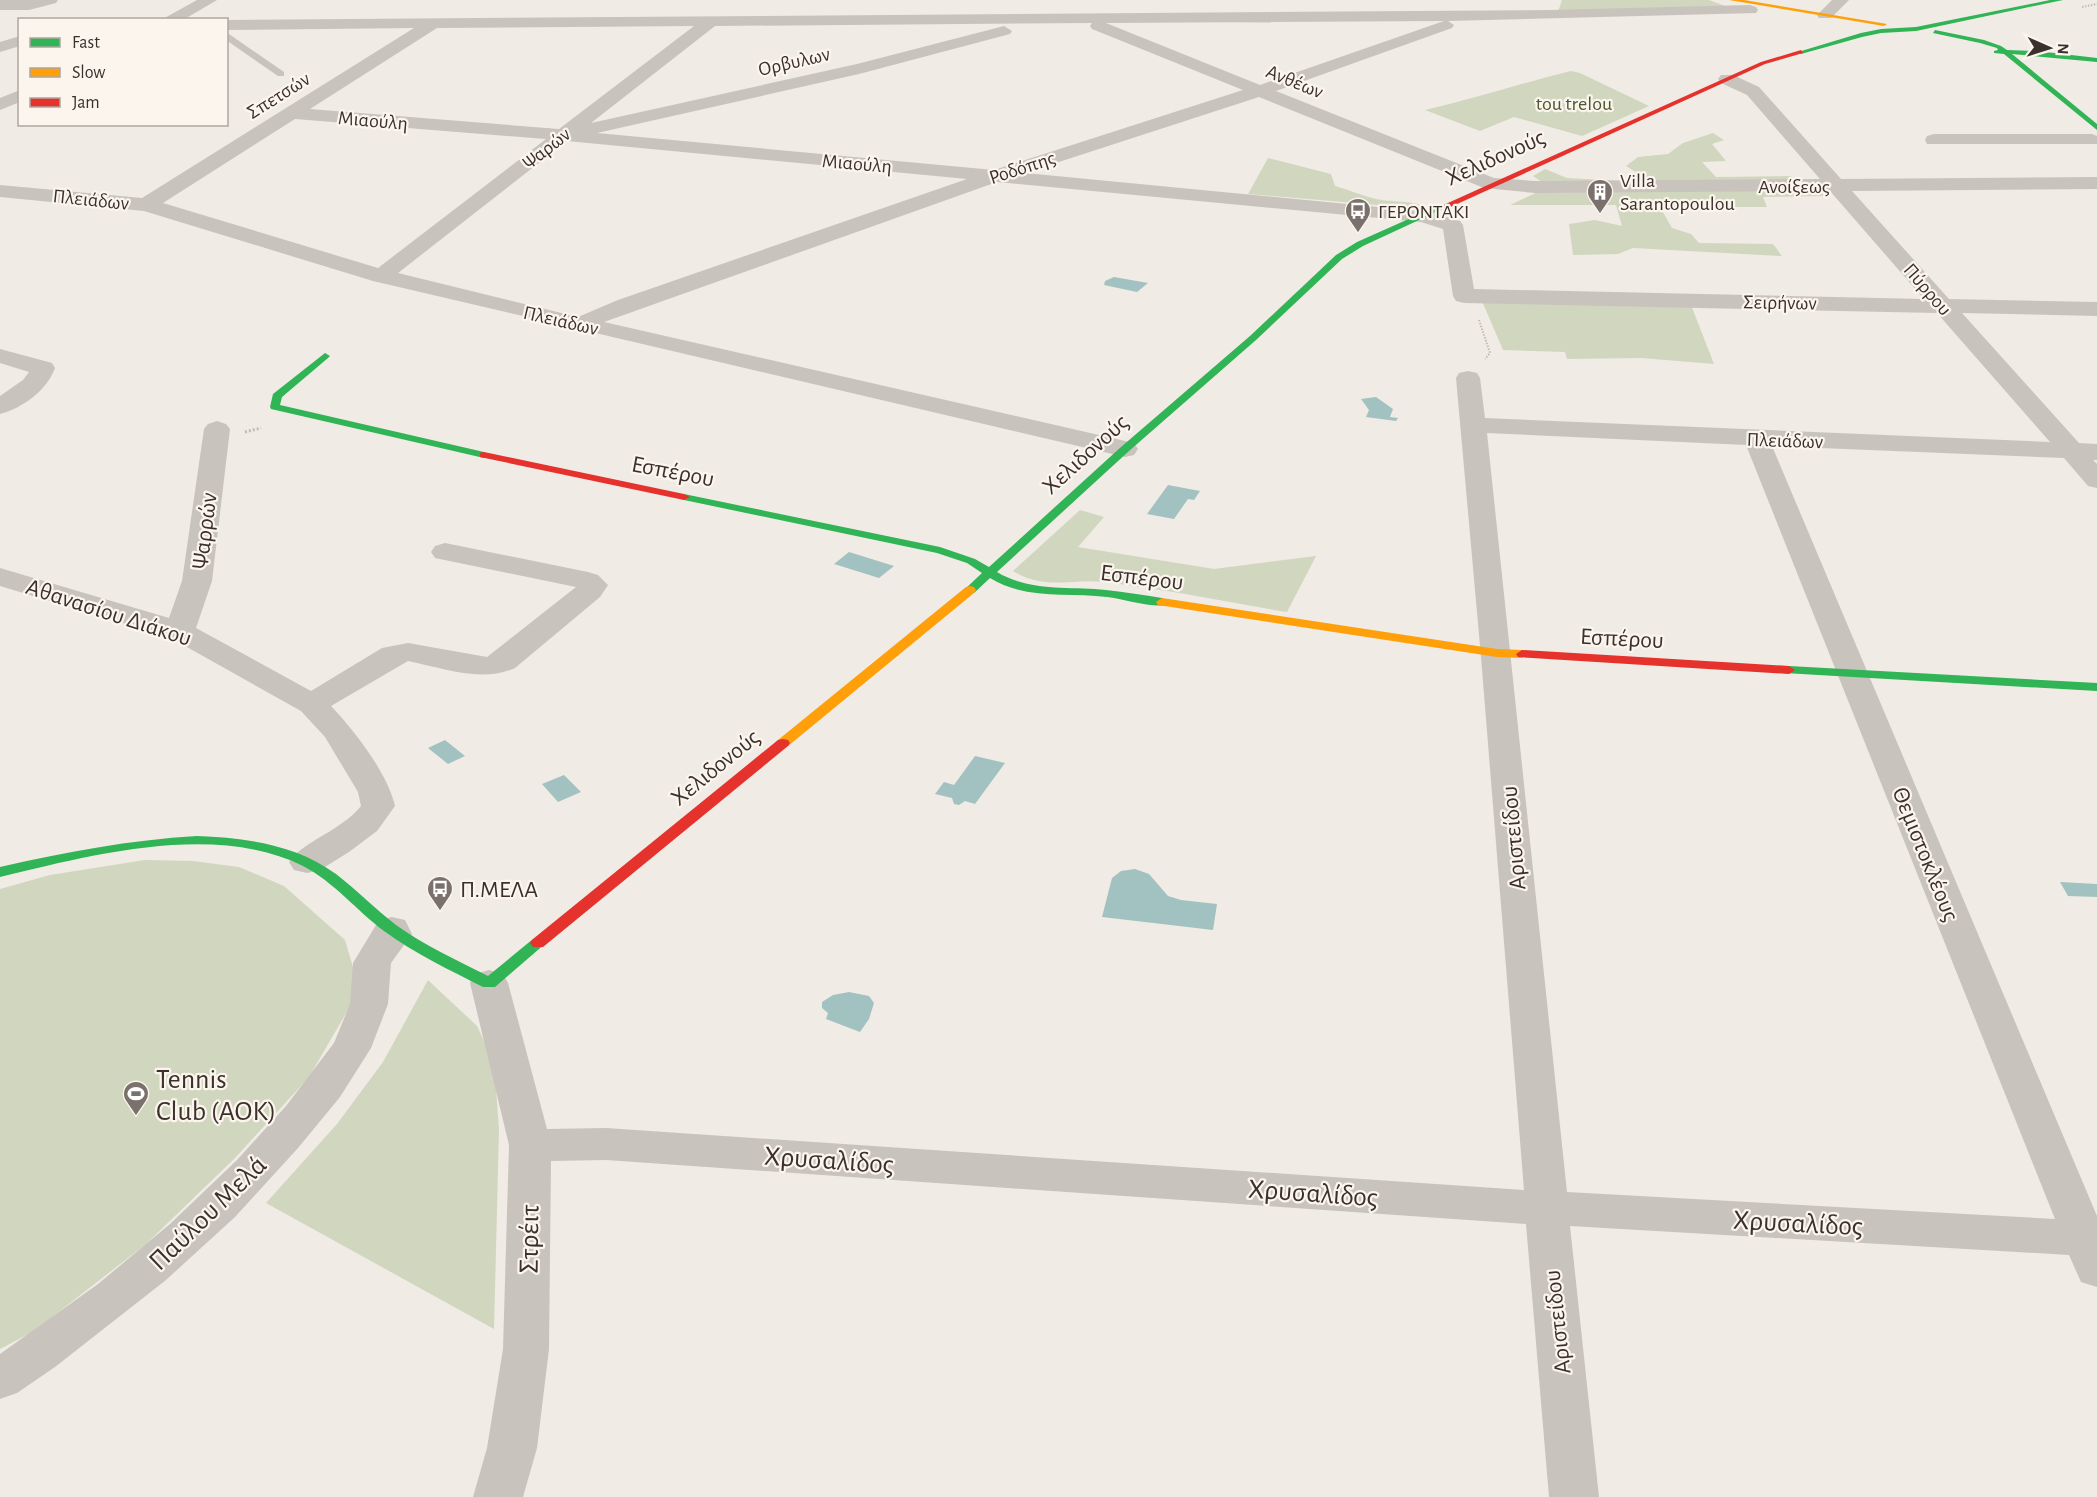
<svg xmlns="http://www.w3.org/2000/svg" width="2097" height="1497" font-family="'Alegreya Sans',sans-serif">
	<style>
		.green { fill: #d1d6bf }
		.water { fill: #a1c2c1 }
		.lines { fill: none; stroke-linecap: round; stroke-linejoin: round }
		.path-far1 { stroke: #c2bbb6; stroke-width: 2; stroke-dasharray: 1.5 1.5; stroke-linecap: butt }
		.path { stroke: #c2bbb6; stroke-width: 3; stroke-dasharray: 2 2; stroke-linecap: butt }
		.lane { fill: #c9c3be; fill-rule: evenodd }
		.street { fill: #c9c3be; fill-rule: evenodd }
		.fast { fill: #30b455; fill-rule: evenodd }
		.slow { fill: #ff9f0a; fill-rule: evenodd }
		.jam { fill: #e5322d; fill-rule: evenodd }
		.labels { text-anchor: middle; stroke-width: 4.5; stroke-linejoin: round; paint-order: stroke }
		.far-street-label { font-size: 20px; fill: #3b302b; stroke: #fbf5ee }
		.far-park-label { font-size: 20px; fill: #4a5a2e; stroke: #fbf5ee }
		.far-poi-label { font-size: 20px; fill: #3b302b; stroke: #fbf5ee; text-anchor: start }
		.street-label { font-size: 24px; fill: #3b302b; stroke: #fbf5ee }
		.poi-label { font-size: 24px; fill: #3b302b; stroke: #fbf5ee; text-anchor: start }
		.near-poi-label { font-size: 28px; fill: #3b302b; stroke: #fbf5ee; text-anchor: start }
		.near-street-label { font-size: 28px; fill: #3b302b; stroke: #fbf5ee }
	</style>
	<rect width="100%" height="100%" fill="#f0ebe5"/>
	<path class="green" d="M1562 0H1709L1725 6 1558 12Z
		M1571 71 1580 73 1649 106 1582 136 1514 117 1480 131 1425 110C1474 99 1521 83 1571 71Z
		M1713 133 1724 140 1712 144 1726 161 1702 162 1716 177 1791 176 1797 183 1545 184 1533 176 1545 169 1567 178 1619 181 1647 179 1626 166 1638 157 1668 154 1683 143Z
		M1268 158 1331 174 1335 186C1350 190 1367 198 1382 200 1396 202 1408 201 1421 205L1413 208 1248 194Z
		M1824 188 1823 196 1763 197 1767 207H1660L1672 228 1691 234 1699 243 1773 244 1782 256 1633 248 1618 254 1573 255 1569 224 1595 220 1622 226 1616 205H1510L1542 190Z
		M1482 301 1691 305 1714 364 1641 358 1567 359 1565 352 1503 350Z
		M1080 510 1104 517 1078 547 1214 569 1316 556 1287 612C1226 602 1165 589 1104 582 1070 578 1046 591 1013 571Z
		M145 860 193 861 239 867 284 886 345 940 355 974 356 996 309 1077 235 1158 146 1244 34 1331 0 1349V889L50 875Z
		M428 980 477 1026 494 1062 499 1129 494 1329 266 1203 337 1124 383 1062Z"/>
	<path class="water" d="M1114 277 1148 283 1137 292 1104 285 1105 281Z
		M1376 397 1393 409 1390 417 1398 418 1396 421 1366 417 1369 410 1361 399Z
		M1168 485 1200 491 1194 500 1188 499 1174 519 1147 514Z
		M849 552 894 566 879 578 834 564Z
		M445 740 465 756 448 764 428 748Z
		M975 756 1005 763 975 804 965 801 959 805 954 804 952 798 935 794 944 782 954 785Z
		M564 775 581 792 558 802 542 784Z
		M1135 869 1149 874 1168 896 1181 900 1217 904 1213 930 1102 917 1112 878 1121 871Z
		M2060 882 2097 884V897L2068 896Z
		M849 992 869 996 874 1003 869 1019 860 1032 826 1019 828 1013 822 1008V1002L833 995Z"/>
	<g class="lines">
		<path class="path-far1" d="M2082 7 2097 4
			M1479 320 1490 353 1485 359"/>
		<path class="path" d="M245 432 261 428"/>
		<path class="lane" d="M226 32 284 72V76H278L226 40Z"/>
		<path class="street" d="M0 0H58L56 3 29 10H0Z
			M197 0H217L183 20H161Z
			M1832 0H1849L1831 18H1819L1817 15Z
			M1750 5 1756 7 1758 10 1756 13 1448 21 1454 25 1452 28 1276 91 1494 178 1535 181 1820 179 1747 95 1721 83 1718 79 1721 75H1733L1759 87 1841 179 2097 177V189L1852 191 1949 299 2097 302V316L1962 313 2079 443 2097 444V460H2093L2097 464V488L2088 486 2064 458 1772 446 2097 1216V1287L2081 1282 2069 1255 1570 1226 1599 1497H1549L1526 1224 606 1160 551 1161 549 1349 537 1448 523 1497H473L487 1448 503 1349 509 1145 470 983 475 974 489 970 503 974 508 983 547 1129 606 1128 1524 1190 1481 657 1456 378 1459 373 1468 371 1477 373 1480 378 1485 418 2050 442 1937 313 1464 303 1456 301 1453 296 1443 229 1421 222 997 182 604 322 1134 443 1138 449 1134 455 1125 457 373 281 144 211 0 197V185L142 198 414 28 226 30V20L1550 10ZM1444 21 1260 85 1106 23ZM1092 23 1090 26 1092 29 1243 90 994 170 597 133 859 74 1010 34 1012 31 1004 26 857 64 591 123 715 26ZM694 26 559 129 310 109 437 28ZM1259 97 1484 188 1535 193 1830 191 1924 299 1474 289 1463 225 1460 221 1430 212 1025 173ZM295 119 546 139 378 268 163 203ZM567 141 967 179 618 300 578 317 398 273ZM1487 433 1746 445 2055 1219 1567 1192Z
			M20 36V46L0 52V42Z
			M20 90V102L0 110V98Z
			M1934 134H2092L2097 136V144H1927L1925 140 1927 136Z
			M0 349 52 363 55 368C47 390 23 408 0 414V396L23 380 29 372 0 363Z
			M217 421 226 424 230 429 212 581 196 628 311 691 382 648 408 643 487 657 576 587 435 558 431 552 435 546 445 543 588 572 598 575 608 585 600 597 515 668C481 683 443 668 408 661L331 706C354 730 388 774 395 806L377 831 349 852 320 870 307 873 294 870 289 862C303 841 341 831 361 806L358 792 325 737 301 711 169 637 0 586V568L169 618 182 581 204 429 208 424Z
			M392 917 405 920 412 934 391 963 388 1004 371 1048 340 1097 298 1148 235 1217 166 1280 55 1367 17 1393 0 1399V1354L98 1284 170 1224 237 1160 286 1106 334 1043 350 1004 353 963 379 920Z"/>
		<path class="fast" d="M2050 0H2063L1916 31 1881 33 1862 37 1801 54 1798 52 1861 33 1881 29 1916 27Z
			M1935 30 1984 40 2001 46 2007 50 2037 51 2097 58V62L2012 54 2097 124V130L2004 54 1994 53V51L1998 50 1997 48 1980 43 1933 33Z
			M1440 205 1447 207 1363 246 1342 259 1256 340 1129 451 997 572C1030 592 1069 586 1106 590 1125 592 1144 595 1162 598L1168 602 1166 605C1151 608 1124 599 1107 597 1068 592 1025 600 990 578L974 593 970 594 964 590 982 573 967 563 937 553 684 500 678 497 684 494 940 547 975 559 989 567 1121 447 1250 336 1336 255 1357 242Z
			M325 353 330 356 328 358 282 397 280 405 484 452 489 455 484 458 271 409 270 407 273 394Z
			M1789 666 2097 683V691L1784 673 1783 670Z
			M197 836C246 838 295 844 336 874 357 890 375 909 396 925 424 945 456 960 488 976L533 939H543L546 943 495 987H483C450 970 415 954 384 931 357 911 334 882 303 866 214 822 92 855 0 877V867C65 852 130 840 197 836Z"/>
		<path class="slow" d="M1729 0H1744L1887 24 1884 26Z
			M970 586 974 587 976 590 974 593 788 746H778L776 743 778 740 966 587Z
			M1162 598 1497 649 1522 650 1528 654 1522 658 1497 657 1158 605 1156 602Z"/>
		<path class="jam" d="M1801 50 1803 53 1765 64 1446 209 1439 207 1761 62Z
			M484 452 684 494 690 497 684 500 480 457V453Z
			M1522 650 1789 666 1795 670 1789 674 1518 657 1516 654Z
			M783 739 788 740 790 743 788 746 543 947H533L530 943 533 939 778 740Z"/>
	</g>
	<defs>
		<symbol id="building-pin" viewBox="-11 -11 22 30"><path d="M0 17L-7.5 6A9.5 9.5 0 1 1 7.5 6Z" fill="#7a716c" stroke="#fbf5ee"/><path d="M-4-6H4V6H1V3H-1V6H-4ZM-2.5-4.3h1.7v1.8h-1.7ZM.8-4.3h1.7v1.8H.8ZM-2.5-1h1.7V.8h-1.7ZM.8-1h1.7V.8H.8Z" fill="#fff"/></symbol>
		<symbol id="bus-pin" viewBox="-11 -11 22 30"><path d="M0 17L-7.5 6A9.5 9.5 0 1 1 7.5 6Z" fill="#7a716c" stroke="#fbf5ee"/><path d="M-5-6H5V4H4V6H2V4H-2V6H-4V4H-5ZM-3.5-4V0h7V-4ZM-3.5 1.2v1.5H-2V1.2ZM2 1.2v1.5H3.5V1.2Z" fill="#fff"/></symbol>
		<symbol id="stadium-pin" viewBox="-11 -11 22 30"><path d="M0 17L-7.5 6A9.5 9.5 0 1 1 7.5 6Z" fill="#7a716c" stroke="#fbf5ee"/><path d="M0-5a6.5 5 0 1 0 0 10a6.5 5 0 1 0 0-10ZM-3.5-1.8h7v3.6h-7Z" fill="#fff"/></symbol>
	</defs>
	<g fill-rule="evenodd">
		<use href="#building-pin" x="1585" y="177" width="30" height="40"/>
		<use href="#bus-pin" x="1343" y="196" width="30" height="40"/>
		<use href="#bus-pin" x="425" y="874" width="30" height="40"/>
		<use href="#stadium-pin" x="121" y="1079" width="30" height="40"/>
	</g>
	<g class="labels">
		<g class="far-street-label">
			<text transform="translate(794 61) rotate(-13)" y="7">Ορβυλων</text>
			<text transform="translate(1295 81) rotate(22)" y="7">Ανθέων</text>
			<text transform="translate(278 95) rotate(-32)" y="7">Σπετσών</text>
			<text transform="translate(373 120) rotate(5)" y="7">Μιαούλη</text>
			<text transform="translate(546 148) rotate(-38)" y="7">Ψαρών</text>
			<text transform="translate(857 163) rotate(5)" y="7">Μιαούλη</text>
			<text transform="translate(1022 167) rotate(-18)" y="7">Ροδόπης</text>
			<text x="1794" y="193">Ανοίξεως</text>
			<text transform="translate(91 199) rotate(6)" y="7">Πλειάδων</text>
			<text transform="translate(1928 289) rotate(49)" y="7">Πύρρου</text>
			<text transform="translate(1780 302) rotate(1)" y="7">Σειρήνων</text>
			<text transform="translate(561 320) rotate(13)" y="7">Πλειάδων</text>
			<text transform="translate(1785 440) rotate(2)" y="7">Πλειάδων</text>
		</g>
		<g class="far-park-label">
			<text x="1574" y="110">tou trelou</text>
		</g>
		<g class="far-poi-label">
			<text x="1620" y="187">Villa<tspan x="1620" dy="23">Sarantopoulou</tspan></text>
			<text x="1378" y="218">ΓΕΡΟΝΤΑΚΙ</text>
		</g>
		<g class="street-label">
			<text transform="translate(1495 157) rotate(-24)" y="8">Χελιδονούς</text>
			<text transform="translate(1085 454) rotate(-42)" y="8">Χελιδονούς</text>
			<text transform="translate(673 471) rotate(11)" y="8">Εσπέρου</text>
			<text transform="translate(204 531) rotate(-83)" y="8">Ψαρρών</text>
			<text transform="translate(1142 577) rotate(7)" y="8">Εσπέρου</text>
			<text transform="translate(109 612) rotate(18)" y="8">Αθανασίου Διάκου</text>
			<text transform="translate(1622 638) rotate(3)" y="8">Εσπέρου</text>
			<text transform="translate(715 767) rotate(-39)" y="8">Χελιδονούς</text>
			<text transform="translate(1513 838) rotate(-95)" y="8">Αριστείδου</text>
			<text transform="translate(1926 854) rotate(68)" y="8">Θεμιστοκλέους</text>
			<text transform="translate(1557 1322) rotate(-96)" y="8">Αριστείδου</text>
		</g>
		<g class="poi-label">
			<text x="460" y="897">Π.ΜΕΛΑ</text>
		</g>
		<g class="near-poi-label">
			<text x="156" y="1088">Tennis<tspan x="156" dy="32">Club (AOK)</tspan></text>
		</g>
		<g class="near-street-label">
			<text transform="translate(829 1159) rotate(4)" y="10">Χρυσαλίδος</text>
			<text transform="translate(1313 1192) rotate(4)" y="10">Χρυσαλίδος</text>
			<text transform="translate(207 1212) rotate(-44)" y="10">Παύλου Μελά</text>
			<text transform="translate(1798 1222) rotate(3)" y="10">Χρυσαλίδος</text>
			<text transform="translate(528 1239) rotate(-89)" y="10">Στρέιτ</text>
		</g>
	</g>
	<rect x="18" y="18" width="210" height="108" fill="#fbf5ee" stroke="#aea6a0" stroke-width="1.5"/>
	<rect x="30" y="38" width="30" height="9" fill="#30b455" stroke="#aea6a0" stroke-width="1.5"/>
	<text x="72" y="48" font-size="18" fill="#3b302b">Fast</text>
	<rect x="30" y="68" width="30" height="9" fill="#ff9f0a" stroke="#aea6a0" stroke-width="1.5"/>
	<text x="72" y="78" font-size="18" fill="#3b302b">Slow</text>
	<rect x="30" y="98" width="30" height="9" fill="#e5322d" stroke="#aea6a0" stroke-width="1.5"/>
	<text x="72" y="108" font-size="18" fill="#3b302b">Jam</text>
	<g transform="translate(2049 48) rotate(93)" stroke="#fbf5ee" stroke-width="4.5" paint-order="stroke">
	<path d="M0-4.5L10 22L0 15L-10 22Z" fill="#3b302b"/>
	<text y="-9" font-size="16" font-weight="bold" text-anchor="middle" fill="#3b302b">N</text>
	</g>
</svg>
